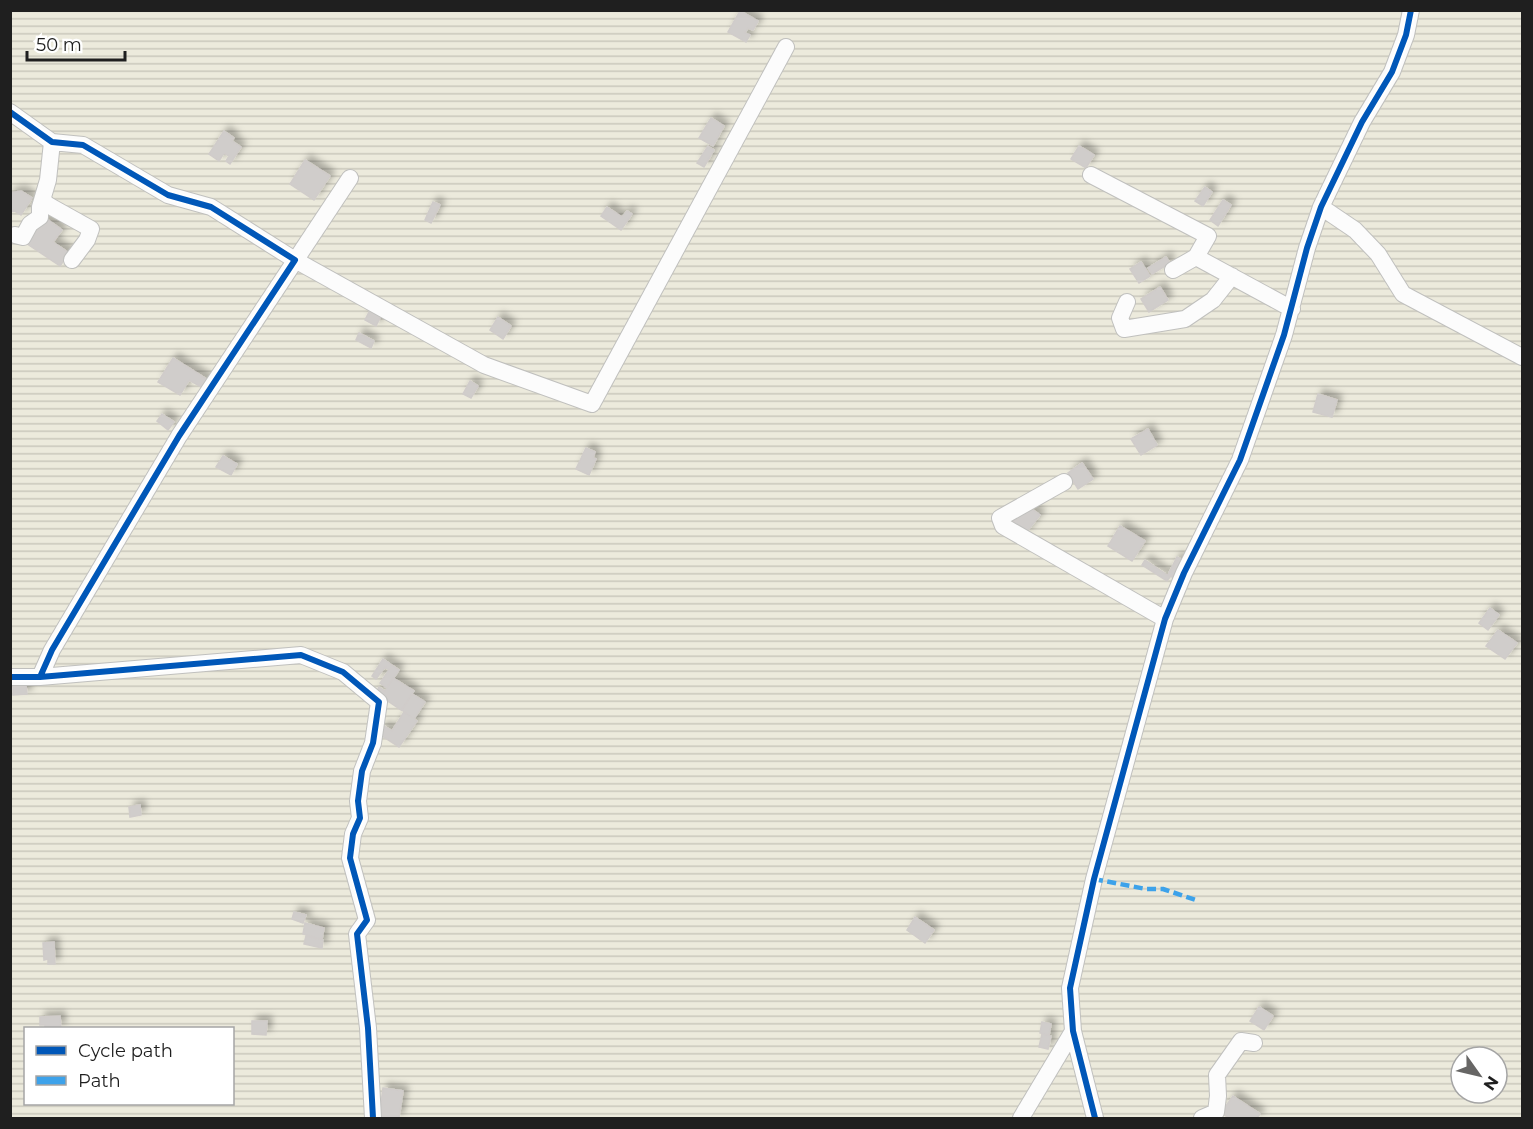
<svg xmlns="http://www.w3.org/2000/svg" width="1533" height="1129" font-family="Montserrat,sans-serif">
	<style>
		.farmland { fill: url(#farmland-rules); fill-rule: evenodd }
		.building { fill: #d0cdcb; stroke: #d0ccca; stroke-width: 1.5; filter: url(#shadow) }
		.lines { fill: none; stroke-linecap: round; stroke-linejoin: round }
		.minor-casing { stroke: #c0c0be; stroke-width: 18 }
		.minor { stroke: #fcfcfc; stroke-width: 16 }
		.quiet { stroke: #3da2ea; stroke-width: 4.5; stroke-dasharray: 9 4.5; stroke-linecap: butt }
		.cycleway-casing { stroke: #fff; stroke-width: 10 }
		.cycleway { stroke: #0057b8; stroke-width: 6 }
	</style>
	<defs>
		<pattern id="farmland-rules" width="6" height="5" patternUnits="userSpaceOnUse" patternTransform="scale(1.5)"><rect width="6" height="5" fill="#eceadc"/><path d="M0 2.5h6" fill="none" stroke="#cac8bc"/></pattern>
		<filter id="shadow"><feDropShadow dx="5" dy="-5" stdDeviation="3" flood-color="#0004"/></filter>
	</defs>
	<rect width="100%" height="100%" fill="#edebe8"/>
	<path class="farmland" d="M10 11H1522V1118H11ZM26 1028H232V1104H26ZM1461 1057H1497V1093H1461Z"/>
	<path class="building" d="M740 11 758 21 753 30 748 28 745 33 750 35 746 42 728 32Z
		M711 118 724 126 713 146 699 138Z
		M224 131 234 138 232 141 241 147 230 164 226 161 229 156 224 153 219 161 209 154Z
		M708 146 714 150 704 167 697 163Z
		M1079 146 1094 155 1086 168 1071 159Z
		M305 160 330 176 314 200 290 184Z
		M1205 187 1212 192 1203 206 1195 201Z
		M21 191 32 198 21 215 13 210 10 214V193Z
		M1223 200 1231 205 1218 226 1210 220Z
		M433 202 440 205 431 223 425 220Z
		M607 207 622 217 627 211 632 214 621 230 601 216Z
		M44 217 62 230 53 242 69 253 60 266 26 243Z
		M1166 257 1170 263 1152 274 1148 268Z
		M1141 262 1150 276 1139 283 1130 269Z
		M1160 287 1168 300 1149 312 1141 299Z
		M370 310 381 316 376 326 365 320Z
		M498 317 511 326 503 339 490 330Z
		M359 333 374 341 371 348 356 340Z
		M173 358 208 380 203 388 189 380 180 395 158 382Z
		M470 381 478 386 471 398 463 394Z
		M1318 394 1337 400 1332 417 1313 412Z
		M162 414 174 422 168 430 157 421Z
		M1148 429 1157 445 1141 455 1131 439Z
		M586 448 595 452 593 458 596 459 589 475 576 469Z
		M223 456 237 464 231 475 216 467Z
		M1082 463 1093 479 1078 489 1068 473Z
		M1026 505 1040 515 1025 534 1012 524Z
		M1120 526 1145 541 1132 561 1108 546Z
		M1177 557 1183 560 1174 578 1168 575Z
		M1145 560 1170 577 1167 581 1142 565Z
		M1490 608 1499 615 1488 630 1479 623Z
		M1498 630 1517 643 1505 659 1486 646Z
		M383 659 399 670 387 688 380 683 389 670 385 667 376 679 372 676Z
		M393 678 414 691 401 710 376 693 379 687 385 691Z
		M13 686H26L27 694 13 695Z
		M412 694 425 702 414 719 402 710Z
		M404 712 417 721 399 747 379 734 384 726 392 731Z
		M140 805 141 815 130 817 129 807Z
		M294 912 306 915 303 923 292 919Z
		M915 917 934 930 925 943 907 930Z
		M305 923 324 928 322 939 303 934Z
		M306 936 323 940 322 948 304 944Z
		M54 942 55 964H48V959L44 960 43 943Z
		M1259 1007 1273 1016 1264 1030 1250 1021Z
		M60 1016 61 1028H45V1025H40V1017Z
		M252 1021H267L266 1035 252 1034Z
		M1042 1022 1051 1024 1049 1035 1040 1033Z
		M1042 1034 1051 1036 1048 1049 1039 1047Z
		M383 1088 403 1091 399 1118H379Z
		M1233 1096 1260 1114 1257 1118H1229L1221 1113Z"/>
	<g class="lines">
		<defs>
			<path id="minor" d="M10 112 52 142 83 145 168 195 211 207 295 260 484 365 592 404 786 47
				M1091 175 1208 236 1196 257 1292 309
				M42 200 48 205 91 229 87 240 72 260
				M1321 207 1355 230 1378 254 1403 294 1522 357
				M15 235 23 237 30 224 40 217V207L48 180 52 142
				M1173 270 1196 257
				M1127 302 1120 318 1124 329 1185 319 1213 300 1232 276
				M1064 482 1000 518 1003 526 1165 619
				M10 677H40L52 650 179 436 350 178
				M40 677 301 655 343 672 379 702 373 743 362 771 358 801 360 818 353 834 350 858 367 920 357 934 368 1028 373 1118
				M1021 1118 1073 1031
				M1095 1118 1073 1031 1070 988 1094 879 1165 619 1184 573 1240 460 1284 335 1307 248 1321 207 1362 122 1392 72 1406 35 1411 10
				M1202 1118 1216 1112 1218 1096 1217 1075 1241 1041 1254 1043"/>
		</defs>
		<use href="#minor" class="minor-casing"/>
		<use href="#minor" class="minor"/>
		<path class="quiet" d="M1094 879 1146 889H1163L1199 901"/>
		<defs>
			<path id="cycleway" d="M10 112 52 142 83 145 168 195 211 207 295 260 179 436 52 650 40 677H10
				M40 677 301 655 343 672 379 702 373 743 362 771 358 801 360 818 353 834 350 858 367 920 357 934 368 1028 373 1118
				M1095 1118 1073 1031 1070 988 1094 879 1165 619 1184 573 1240 460 1284 335 1307 248 1321 207 1362 122 1392 72 1406 35 1411 10"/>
		</defs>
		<use href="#cycleway" class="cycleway-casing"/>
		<use href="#cycleway" class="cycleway"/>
	</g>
	<rect width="1533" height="1129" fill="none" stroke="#1f1f1f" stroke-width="24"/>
	<rect x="24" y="1027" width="210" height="78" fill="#ffffff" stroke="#a5a5a5" stroke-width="1.5"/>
	<rect x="36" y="1046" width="30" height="9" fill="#0057b8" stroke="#a5a5a5" stroke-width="1.5"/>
	<text x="78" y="1057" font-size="18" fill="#1f1f1f">Cycle path</text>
	<rect x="36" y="1076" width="30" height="9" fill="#3da2ea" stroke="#a5a5a5" stroke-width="1.5"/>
	<text x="78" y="1087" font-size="18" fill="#1f1f1f">Path</text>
	<g transform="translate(1479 1075) rotate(124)"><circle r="28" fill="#ffffff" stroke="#a5a5a5" stroke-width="1.5"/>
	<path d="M0-4.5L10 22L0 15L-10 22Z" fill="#676665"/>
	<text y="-9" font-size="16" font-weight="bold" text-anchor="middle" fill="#1f1f1f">N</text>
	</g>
	<path d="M27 51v9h98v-9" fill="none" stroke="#1f1f1f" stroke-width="3"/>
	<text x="36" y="51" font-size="18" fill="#1f1f1f" stroke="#ffffff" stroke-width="4.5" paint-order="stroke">50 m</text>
</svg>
